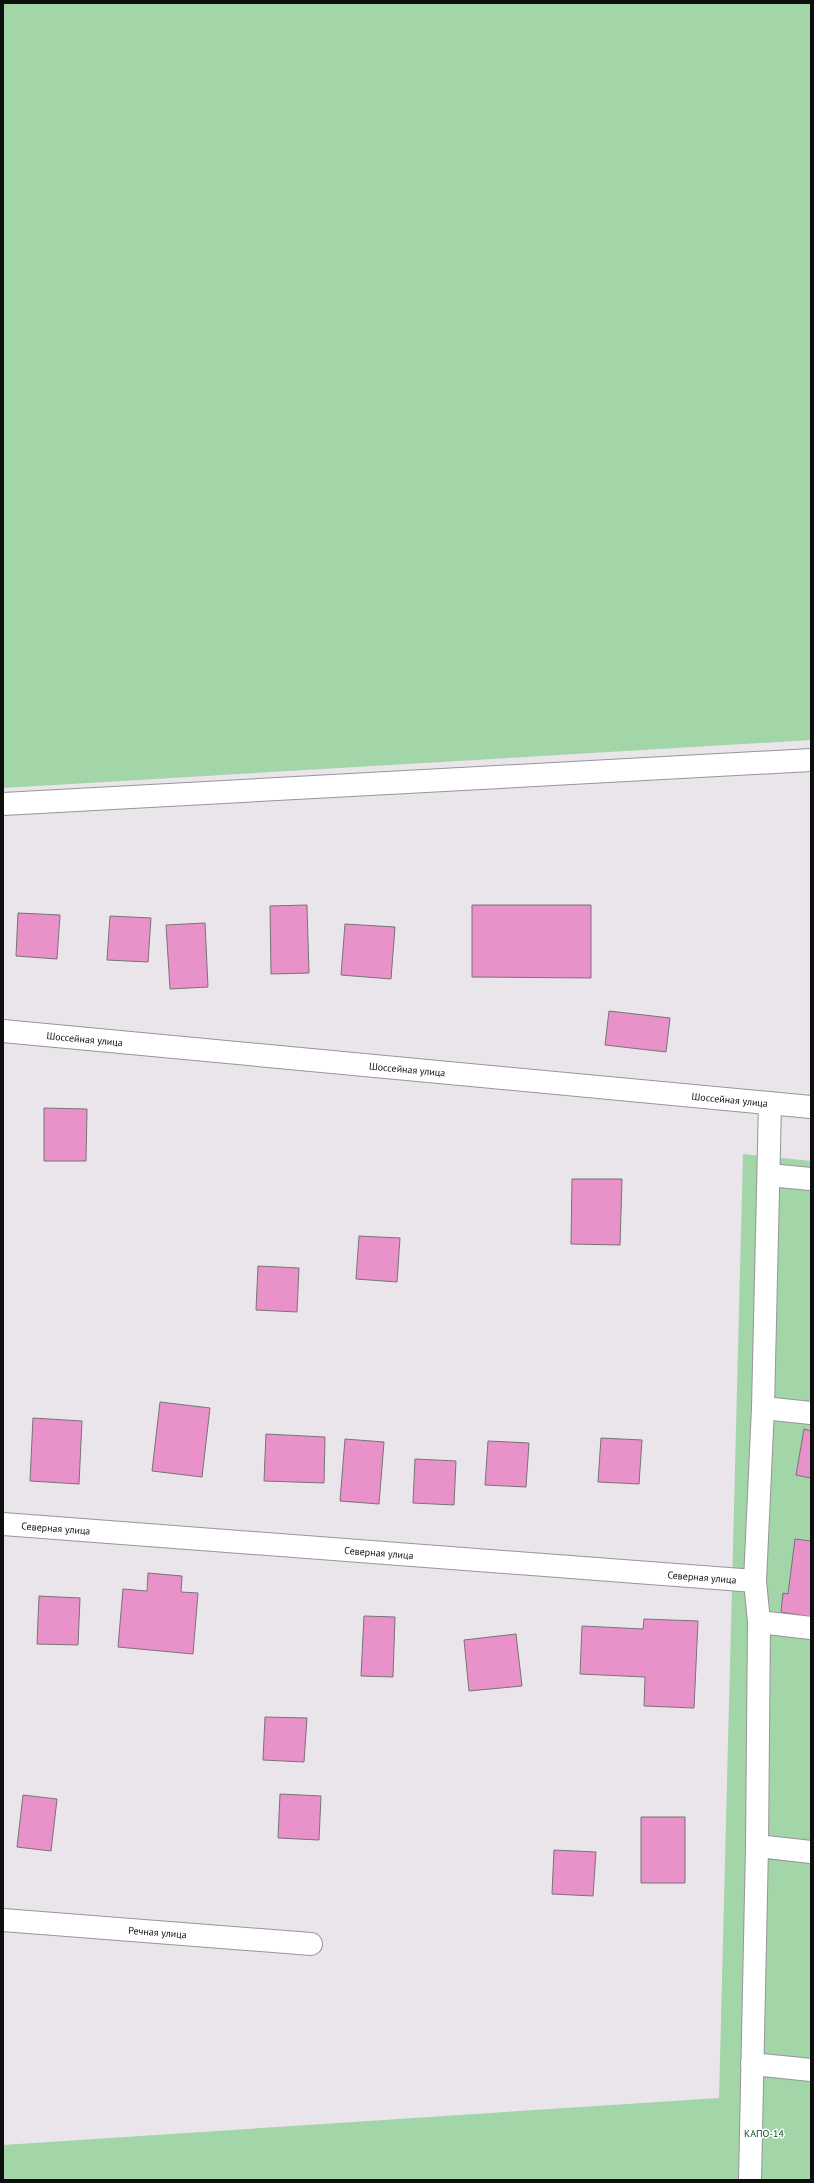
<svg xmlns="http://www.w3.org/2000/svg" width="814" height="2183" font-family="'PT Sans',sans-serif">
	<style>
		.green { fill: #a2d5a8 }
		.building { fill: #e991c9; stroke: #797377 }
		.lines { fill: none; stroke-linecap: round; stroke-linejoin: round }
		.minor-casing { stroke: #999499; stroke-width: 24 }
		.minor { stroke: #fff; stroke-width: 22 }
		.labels { text-anchor: middle; stroke-width: 3; stroke-linejoin: round; paint-order: stroke }
		.street-label { font-size: 10px; fill: #0f0e0f; stroke: #fff }
		.park-label { font-size: 10px; fill: #0f4b20; stroke: #fff }
	</style>
	<rect width="100%" height="100%" fill="#e9e5ea"/>
	<path class="green" d="M3 3H811V740L3 788Z
		M743 1154 811 1161V2180H3V2145L719 2098Z"/>
	<path class="building" d="M307 905 309 973 271 974 270 906Z
		M472 905H591V978L472 977Z
		M18 913 60 915 57 959 16 956Z
		M110 916 151 918 148 962 107 960Z
		M205 923 208 987 170 989 166 925Z
		M345 924 395 927 391 979 341 975Z
		M609 1011 670 1018 666 1052 605 1045Z
		M44 1108 87 1109 86 1161H44Z
		M572 1179H622L620 1245 571 1244Z
		M359 1236 400 1238 397 1282 356 1279Z
		M258 1266 299 1268 297 1312 256 1310Z
		M160 1402 210 1408 202 1477 152 1471Z
		M33 1418 82 1421 79 1484 30 1481Z
		M804 1429 811 1431V1478L796 1475Z
		M266 1434 325 1437 324 1483 264 1481Z
		M601 1438 642 1440 639 1484 598 1482Z
		M345 1439 384 1442 379 1504 340 1501Z
		M488 1441 529 1443 526 1487 485 1485Z
		M415 1459 456 1461 454 1505 413 1503Z
		M795 1539 811 1541V1617L781 1612 783 1593 788 1594Z
		M148 1573 182 1576 181 1592 198 1593 193 1654 118 1647 123 1589 147 1591Z
		M39 1596 80 1598 78 1645 37 1644Z
		M364 1616 395 1617 393 1677 361 1676Z
		M644 1619 698 1621 694 1708 644 1706 645 1677 580 1674 582 1626 643 1629Z
		M516 1634 522 1686 469 1691 464 1640Z
		M265 1717 307 1718 304 1762 263 1760Z
		M280 1794 321 1796 319 1840 278 1838Z
		M23 1795 57 1799 51 1851 17 1847Z
		M641 1817H685V1883H641Z
		M554 1850 596 1852 593 1896 552 1894Z"/>
	<g class="lines">
		<defs>
			<g id="minor">
				<path d="M3 804 811 760"/>
				<path id="s1" d="M3 1031 811 1107"/>
				<path d="M769 1175 811 1179"/>
				<path d="M763 1408 811 1413"/>
				<path id="s2" d="M3 1524 755 1581"/>
				<path d="M759 1622 811 1628"/>
				<path d="M757 1846 811 1852"/>
				<path id="s3" d="M3 1920 311 1944"/>
				<path d="M752 2064 811 2070"/>
				<path d="M750 2180 757 1846 759 1622 755 1581 763 1408 770 1103"/>
			</g>
		</defs>
		<use href="#minor" class="minor-casing"/>
		<use href="#minor" class="minor"/>
	</g>
	<g class="labels">
		<g class="street-label">
			<text dy="4" stroke="none"><textPath href="#s1" startOffset="82">Шоссейная улица</textPath></text>
			<text dy="4" stroke="none"><textPath href="#s1" startOffset="406">Шоссейная улица</textPath></text>
			<text dy="4" stroke="none"><textPath href="#s1" startOffset="730">Шоссейная улица</textPath></text>
			<text dy="4" stroke="none"><textPath href="#s2" startOffset="53">Северная улица</textPath></text>
			<text dy="4" stroke="none"><textPath href="#s2" startOffset="377">Северная улица</textPath></text>
			<text dy="4" stroke="none"><textPath href="#s2" startOffset="701">Северная улица</textPath></text>
			<text dy="4" stroke="none"><textPath href="#s3" startOffset="155">Речная улица</textPath></text>
		</g>
		<g class="park-label">
			<text x="764" y="2137">КАПО-14</text>
		</g>
	</g>
	<rect width="814" height="2183" fill="none" stroke="#0f0e0f" stroke-width="8"/>
</svg>
